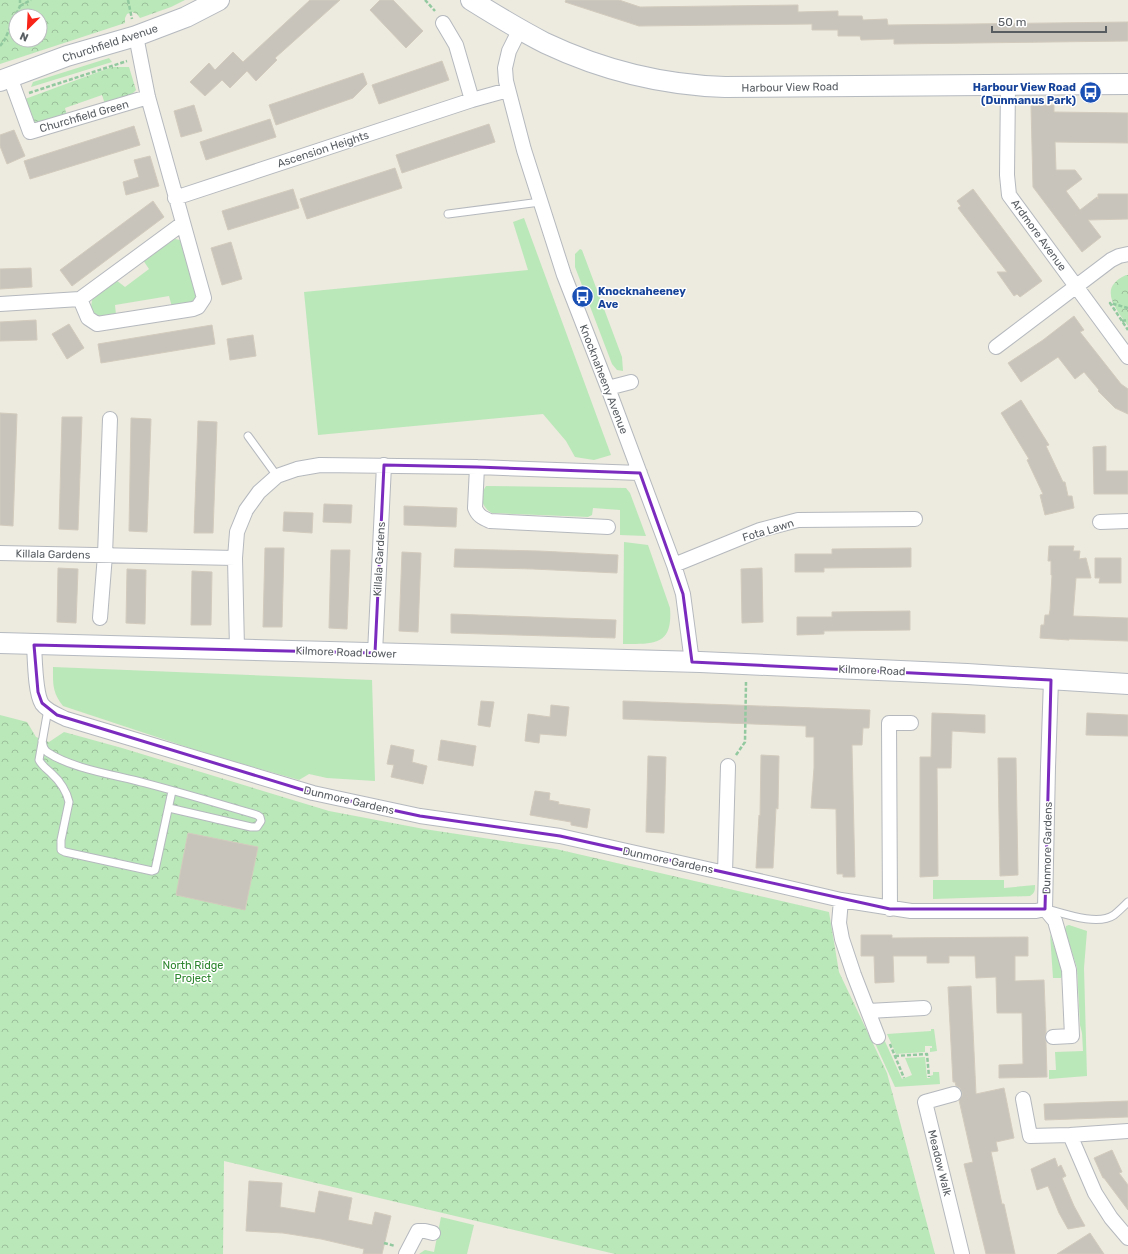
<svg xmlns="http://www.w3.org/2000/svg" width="1128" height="1254" font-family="Rubik,sans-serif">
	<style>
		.grass { fill: #bae8b9 }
		.park { fill: url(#park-crowns); fill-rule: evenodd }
		.building { fill: #c8c4bc; stroke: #d2cbbd }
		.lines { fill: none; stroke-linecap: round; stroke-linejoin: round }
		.lane-casing { stroke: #b5b9be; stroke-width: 9 }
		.street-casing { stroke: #b5b9be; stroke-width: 16 }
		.secondary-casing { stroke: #b5bac0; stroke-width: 22 }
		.path { stroke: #92c99f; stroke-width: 2.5; stroke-dasharray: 4 2; stroke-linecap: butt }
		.lane { stroke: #fff; stroke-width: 7 }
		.street { stroke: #fff; stroke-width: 14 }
		.secondary { stroke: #fff; stroke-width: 20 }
		.marked { fill: none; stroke: #7b2cbf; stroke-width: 3; stroke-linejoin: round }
		.labels { text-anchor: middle; stroke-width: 3; stroke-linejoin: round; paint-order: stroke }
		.street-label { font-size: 11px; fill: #585d62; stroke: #fff }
		.transit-label { font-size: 11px; font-weight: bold; fill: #164399; stroke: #fff; text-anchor: end }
		.park-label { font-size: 11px; fill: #2d862e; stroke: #fff }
	</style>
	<defs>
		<pattern id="park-crowns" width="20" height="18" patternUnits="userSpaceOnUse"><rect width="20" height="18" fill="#bae8b9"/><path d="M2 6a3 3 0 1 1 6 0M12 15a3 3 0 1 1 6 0" fill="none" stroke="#9abf9a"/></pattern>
	</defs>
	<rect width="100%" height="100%" fill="#edeadf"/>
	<path class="grass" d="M109 58 112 62 31 87 33 82Z
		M524 218 611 455 594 460 575 457 566 441 543 414 318 435 304 292 528 270 513 222Z
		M175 239 180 240 182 244 196 296 194 303 172 307 169 296 115 305 116 315 102 318 94 315 91 307 92 300 116 280 125 287 149 269 143 260Z
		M580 249 582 250 622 357 623 371 617 370 612 364 575 267V254Z
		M486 486 626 488 630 493 646 536 620 535V510L593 508 592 515 588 517 492 513C481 507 479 496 486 486Z
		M624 542 648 545 670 608C673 646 654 644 623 644Z
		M53 667 372 680 375 781 327 778 309 774 299 780 214 756 63 706C52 692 53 684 53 667Z
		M933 880H1004V888L1035 885C1035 890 1035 893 1030 896L933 899Z
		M1069 925 1087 931 1084 968 1087 1076 1049 1079V1070H1056L1055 1052 1083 1051 1082 1033 1080 1025 1077 968 1065 930 1066 926Z
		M1050 934 1063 972 1061 978H1053Z
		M931 1029H934L937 1051 930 1052V1048H932V1046H925V1052L896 1054 887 1034 931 1031Z
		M883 1037 902 1079 912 1075 905 1058 925 1057 927 1078H930V1076L933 1075V1072H939L940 1084 895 1087 874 1041Z
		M441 1217 474 1225 467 1254H419L425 1250 434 1252Z"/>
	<path class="park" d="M0 0H185L171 7 140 18 137 14 132 12 127 14 125 18V23L0 64ZM16 16H40V40H16Z
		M112 67H129L136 90 132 94 105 104 102 95 65 108 67 117 34 127 25 99Z
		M1126 275H1128V326C1116 309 1097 288 1126 275Z
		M0 715 27 722 36 737 49 742 64 732 122 748 329 811 424 829 556 849 829 912 839 972 887 1073 935 1254H615L224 1161 223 1254H0Z"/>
	<path class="building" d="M310 0H340L275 58 277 60 256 81 247 71 230 88 222 80 205 96 190 82 209 63 215 70 233 52 243 62Z
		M380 0H393L423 31 406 48 370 10Z
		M566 0H619L640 7 798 5V12L838 11V16H862L863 20 887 19 888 25 1128 22V41L894 44V39L861 40 860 36H838V30H812V24L639 26 565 2Z
		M442 61 449 80 379 104 372 85Z
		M363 73 367 84 353 98 276 125 269 105Z
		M194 105 202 131 181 137 174 111Z
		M1054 105V112L1128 113V143L1055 142 1056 170H1075L1082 179 1066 191 1080 210 1097 197 1098 199V194H1128V219L1088 220 1101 237 1082 252 1033 187 1031 106Z
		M270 119 276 137 206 160 200 142Z
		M489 124 495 142 402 173 396 155Z
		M134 126 140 145 30 179 24 161Z
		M14 130 25 156 7 164 0 146V135Z
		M150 156 159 186 126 195 123 182 139 177 134 160Z
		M395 168 402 188 307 219 300 199Z
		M293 189 299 208 228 230 222 211Z
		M973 189 1042 281 1020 297 1017 294 1014 296 997 272H1007L958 208 961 206 957 201Z
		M153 201 164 217 72 286 60 270Z
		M231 242 242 279 222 285 211 248Z
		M31 268 32 287 0 289V269Z
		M1074 316 1084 330 1080 332 1121 384 1128 389V414L1115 408 1098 391 1099 390 1084 372 1075 379 1058 357 1021 382 1008 363 1043 340Z
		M36 320 37 340 0 341V322Z
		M69 324 84 348 67 359 52 334Z
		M212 325 215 344 101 363 98 344Z
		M253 335 256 356 230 360 227 339Z
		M1021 400 1049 445 1046 446 1063 482H1065L1068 496H1072L1074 508 1045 515 1040 495 1043 494 1027 460 1029 459 1001 413Z
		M0 413 17 414 13 526 0 525Z
		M62 417H82L78 530 59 529Z
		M131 418 151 419 147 532 129 531Z
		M198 421 217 422 213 533H194Z
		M1106 446V471H1128V494H1094L1093 447Z
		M324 504 352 505 351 523 323 522Z
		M404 506 457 508 456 527 404 525Z
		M284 512 313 513 312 533 283 531Z
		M1049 546H1074L1073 551H1080L1079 559 1086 558 1091 578H1076L1073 616 1128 618V641L1069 639V640L1040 638 1041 625H1044L1045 615H1049L1050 610 1052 575H1051V561H1048Z
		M265 548H284L282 627H263Z
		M911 548V567L824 568V572H795V554H832V549Z
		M455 549 539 551 618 555 617 573 533 569 454 567Z
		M331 550H350L347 629 329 628Z
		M402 552 421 553 418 632 399 631Z
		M1095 558H1121V583H1099L1100 578H1095Z
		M58 568 78 569 76 623 57 622Z
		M762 568 763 622 742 623 741 569Z
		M127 569 146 570 145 624 126 623Z
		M192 571 212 572 211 625H191Z
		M910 611V630L824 631V634L797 635V617H832V612Z
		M451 614 616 620 615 638 451 633Z
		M481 701 494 702 490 727 478 725Z
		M623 701 870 710 869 728H863L862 745H852L855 877H843V874H837L836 809 811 808 814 768V737H806V726L623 719Z
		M551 705 569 707 566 736 540 734 539 743 525 741 528 714 550 717Z
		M932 713 985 715V733L952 731 951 768H937L938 876 920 877V757H931Z
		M1087 713 1128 715V736L1086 735Z
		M441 740 476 746 473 766 438 760Z
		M391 745 414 750 412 762 427 766 423 784 391 777 394 765 387 764Z
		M761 755 779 756 778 809 776 808 773 868H756L759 815 760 816Z
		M648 756 666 757 664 833 646 832Z
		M998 758H1016L1018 875 1000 876Z
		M535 791 550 793 549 800 559 802 558 804 590 809 587 828 571 825V822L530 815Z
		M188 833 258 847 245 910 176 895Z
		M861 935H892V938L1028 937V956H1015V981L1044 980 1046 1032 1045 1037 1046 1042 1047 1077 999 1078V1065L1023 1064 1022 1013H997L996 977 976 978 975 956H949V963H927V956H893L894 982 875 983 874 956H861Z
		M971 986 976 1094 1004 1088 1014 1138 996 1142 998 1151 991 1152 1002 1204H1004L1015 1254H986L964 1164 973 1162 959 1100 962 1096V1092L960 1088 956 1086 955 1082H953L948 987Z
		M1128 1101V1117L1045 1120 1044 1104Z
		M1112 1150 1122 1172 1119 1173 1128 1185V1210L1104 1178H1103L1094 1158Z
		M1055 1158 1058 1167 1061 1165 1066 1176 1062 1178 1074 1206 1085 1226 1068 1229 1059 1213 1048 1186 1037 1190 1031 1169Z
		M249 1181 282 1183 280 1207 315 1213 319 1191 352 1198 348 1220 372 1225 375 1212 391 1216 382 1254H363L364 1249 321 1239 283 1233 246 1231Z
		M1090 1233 1104 1254H1057Z"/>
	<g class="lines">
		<defs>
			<path id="lane" d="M448 214 540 202
				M248 436 277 476
				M48 709 39 760C42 766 47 769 52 774 60 781 67 792 69 802L61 840V850L65 852 152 871 155 870 172 791
				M42 741C43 745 43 749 47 752 72 769 116 775 145 783 183 793 220 804 257 815L260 817 261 821 257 827H251L169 808
				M1047 909C1065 914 1098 926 1114 915 1119 911 1124 906 1128 902"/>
			<path id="street" d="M443 23 456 45 472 100
				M520 29 509 51 505 68 506 81 524 150 564 275 608 388 674 565 683 594 692 662
				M10 77 30 132 148 97
				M1008 85 1007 175 1009 195 1128 357
				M175 198 472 100 508 90
				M80 299 88 318 97 324 193 309 198 307 204 298 148 97 136 36
				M0 304 80 299 182 224
				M996 347 1111 260 1119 256 1128 254
				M608 388 631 382
				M477 467 475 508C478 516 483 518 490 521L608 527
				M1100 522 1128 521
				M0 553 235 558
				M674 565 760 530 798 520 915 519
				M100 618 105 555 110 419
				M34 645C35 659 35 693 42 704 47 711 58 715 66 719L313 793 420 816 560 836 725 873 841 900 911 911H1036L1045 909 1048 767 1051 680
				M237 649 235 558 237 532 246 510 259 492 277 476 297 469 320 465 477 467 640 473
				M375 653 384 465
				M725 873 728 766
				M841 900 839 923 842 939 854 975 878 1037
				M890 909 889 723H911
				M1045 909 1055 921 1069 970 1072 1036 1053 1037
				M868 1011 924 1008
				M954 1094 925 1102 962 1254
				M1023 1099 1030 1136 1070 1135 1128 1131
				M1070 1135 1095 1193 1111 1218 1128 1238
				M406 1254 418 1231H425L433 1233"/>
			<path id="secondary" d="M471 0C495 15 520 30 545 43 602 70 662 85 725 87L1128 84
				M0 81 67 56 136 36 186 17 219 0
				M0 643 700 662 967 674 1128 684"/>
		</defs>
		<use href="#lane" class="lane-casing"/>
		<use href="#street" class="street-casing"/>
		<use href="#secondary" class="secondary-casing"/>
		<path class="path" d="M128 0 132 19
			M425 0 435 11
			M20 6 31 0
			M0 46 4 41 20 6V0
			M29 93 127 61
			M1128 308 1110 303 1128 330
			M1122 321 1128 320
			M736 755 745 742 746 682
			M890 1044 904 1078
			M895 1056 927 1054 929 1077
			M384 1243 395 1246"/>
		<use href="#lane" class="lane"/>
		<use href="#street" class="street"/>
		<use href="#secondary" class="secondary"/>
	</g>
	<path class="marked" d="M384 465 477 467 640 473 683 594 692 662 1051 680 1045 909H890L560 836 420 816 313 793 57 715 42 703 38 692 34 645 375 653Z"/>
	<defs>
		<symbol id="bus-disc" viewBox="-11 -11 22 22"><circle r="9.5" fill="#1a4fb4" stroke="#fff"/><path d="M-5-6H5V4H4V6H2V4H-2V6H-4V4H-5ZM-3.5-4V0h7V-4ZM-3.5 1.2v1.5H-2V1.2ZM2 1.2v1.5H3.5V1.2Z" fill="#fff"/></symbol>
	</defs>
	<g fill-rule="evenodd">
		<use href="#bus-disc" x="1078" y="80" width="25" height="25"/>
		<use href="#bus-disc" x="570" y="284" width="25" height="25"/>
	</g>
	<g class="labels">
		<g class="street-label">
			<text transform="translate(110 43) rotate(-18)" y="4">Churchfield Avenue</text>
			<text transform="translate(790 87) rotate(-1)" y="4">Harbour View Road</text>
			<text transform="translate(84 116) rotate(-16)" y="4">Churchfield Green</text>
			<text transform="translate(323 149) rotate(-18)" y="4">Ascension Heights</text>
			<text transform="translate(1039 235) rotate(54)" y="4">Ardmore Avenue</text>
			<text transform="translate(604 379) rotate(69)" y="4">Knocknaheeny Avenue</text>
			<text transform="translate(768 530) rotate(-17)" y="4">Fota Lawn</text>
			<text transform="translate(53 554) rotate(1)" y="4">Killala Gardens</text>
			<text transform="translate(379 559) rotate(-87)" y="4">Killala Gardens</text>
			<text transform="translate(346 652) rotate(2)" y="4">Kilmore Road Lower</text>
			<text transform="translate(872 670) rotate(2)" y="4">Kilmore Road</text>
			<text transform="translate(349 800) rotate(13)" y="4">Dunmore Gardens</text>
			<text transform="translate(1047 848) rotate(-89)" y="4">Dunmore Gardens</text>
			<text transform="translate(668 860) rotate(12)" y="4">Dunmore Gardens</text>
			<text transform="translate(940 1163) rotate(76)" y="4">Meadow Walk</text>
		</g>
		<g class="transit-label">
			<text x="1076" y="91">Harbour View Road<tspan x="1076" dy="13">(Dunmanus Park)</tspan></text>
			<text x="598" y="295" text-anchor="start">Knocknaheeney<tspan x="598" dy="13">Ave</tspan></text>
		</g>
		<g class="park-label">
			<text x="193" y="969">North Ridge<tspan x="193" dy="13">Project</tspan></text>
		</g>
	</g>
	<g transform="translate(28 28) rotate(204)"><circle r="19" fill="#ffffff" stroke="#bcbec0"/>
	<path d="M0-3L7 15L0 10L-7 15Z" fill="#f92419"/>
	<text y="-6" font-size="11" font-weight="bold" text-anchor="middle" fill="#585d62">N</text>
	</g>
	<path d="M992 26v6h114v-6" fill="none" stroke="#585d62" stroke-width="2"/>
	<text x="998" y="26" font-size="12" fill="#585d62" stroke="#ffffff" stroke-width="3" paint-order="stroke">50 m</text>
</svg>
